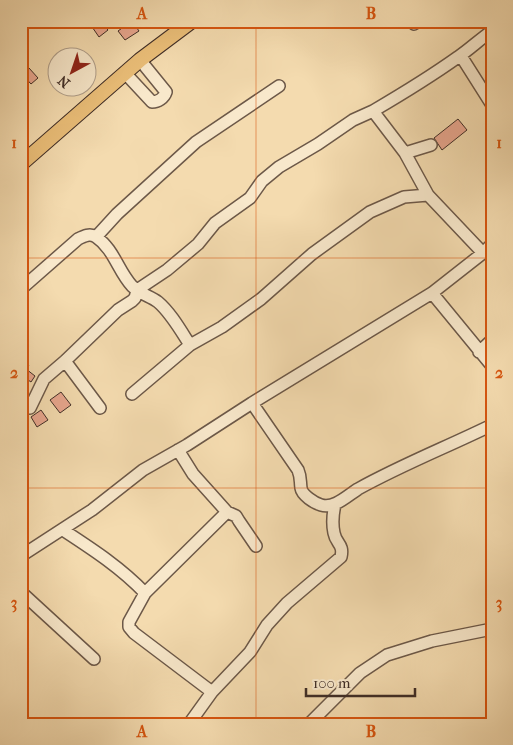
<svg xmlns="http://www.w3.org/2000/svg" width="513" height="745" font-family="'IM FELL French Canon',serif">
	<style>
		.building { fill: #e9a78f; stroke: #3f2d26 }
		.lines { fill: none; stroke-linecap: round; stroke-linejoin: round }
		.minor-casing { stroke: #6c5848; stroke-width: 14 }
		.major-casing { stroke: #3f2d26; stroke-width: 16 }
		.minor { stroke: #f8e8cb; stroke-width: 11 }
		.major { stroke: #eabe78; stroke-width: 14 }
		.grid { fill: none; stroke: #d7550f; stroke-width: 1; stroke-opacity: 0.55 }
		.neatline { fill: none; stroke: #d7550f; stroke-width: 2 }
		.grid-label { font-size: 16px; text-anchor: middle; font-weight: bold; fill: #d7550f }
	</style>
	<rect width="100%" height="100%" fill="#f4dbaf"/>
	<filter id="stains"><feTurbulence type="fractalNoise" baseFrequency=".004" numOctaves="4"/><feColorMatrix values="0 0 0 0 .2 0 0 0 0 .09 0 0 0 0 .02 0 0 0 .5 -.17"/></filter>
	<radialGradient id="worn" r=".72"><stop offset=".6" stop-color="#630" stop-opacity="0"/><stop offset="1" stop-color="#630" stop-opacity=".3"/></radialGradient>
	<path class="building" d="M88 21H100L108 30 99 37Z
		M132 21 139 31 125 40 118 31Z
		M29 68 38 78 31 84 22 74Z
		M458 119 467 130 442 150 434 138Z
		M21 345 29 352 22 359 29 365 26 369 35 376 31 382 21 375Z
		M61 392 71 405 60 413 50 400Z
		M41 410 48 420 37 427 31 417Z"/>
	<g class="lines">
		<defs>
			<path id="minor" d="M414 24 418 21
				M461 56 492 105
				M125 73 152 102C158 102 164 98 166 92L140 60
				M405 153 431 145
				M96 237 117 214 196 142 279 86
				M483 253 428 195 405 153 373 111C402 94 430 77 458 57 470 49 480 39 492 31
				M21 289 78 239C84 236 90 233 96 237 114 249 118 271 132 286 140 294 150 296 158 302 171 313 181 331 190 345
				M432 293 492 366
				M479 352 492 340
				M65 361 100 408
				M132 394 190 345 222 327 261 299 312 254 370 212 404 197 428 195
				M252 403 298 470C301 477 300 481 301 488 302 495 314 503 321 505 334 509 347 496 358 489 401 465 447 447 492 425
				M30 408 44 379 65 361 118 310 132 301 135 298 137 290 167 270 198 244 215 223 250 198 262 181 279 167 318 144 353 120 373 111
				M178 450 193 474 227 512 236 516 239 521 256 546
				M63 530C92 549 120 567 145 593
				M21 556 92 510 143 470 187 445 252 403 432 293 483 253 492 244
				M21 592 94 659
				M212 692 134 633 129 627V622L145 593 227 512
				M189 724 212 692 250 652 267 625 287 603 341 557C344 544 336 544 334 533 332 524 333 513 335 504
				M309 724 360 673 387 655 432 641 492 629"/>
			<path id="major" d="M21 164 140 60 192 21"/>
		</defs>
		<use href="#minor" class="minor-casing"/>
		<use href="#major" class="major-casing"/>
		<use href="#minor" class="minor"/>
		<use href="#major" class="major"/>
	</g>
	<path class="grid" d="M256 21V724M21 258H492M21 488H492"/>
	<rect width="513" height="745" fill="none" stroke="#f4dbaf" stroke-width="55"/>
	<g transform="translate(72 72) rotate(220)"><circle r="24" fill="#f8e8cb" stroke="#ae9d89"/>
	<path d="M0-4L9 19L0 12L-9 19Z" fill="#8f2418"/>
	<text y="-8" font-size="14" font-weight="bold" text-anchor="middle" fill="#3f2d26">N</text>
	</g>
	<path d="M306 688v8h109v-8" fill="none" stroke="#3f2d26" stroke-width="2.5"/>
	<text x="313" y="688" font-size="15" fill="#3f2d26" stroke="#f8e8cb" stroke-width="4" paint-order="stroke">100 m</text>
	<rect x="28" y="28" width="458" height="690" class="neatline"/>
	<g class="grid-label">
		<text x="142" y="19">A</text>
		<text x="371" y="19">B</text>
		<text x="14" y="148">1</text>
		<text x="499" y="148">1</text>
		<text x="14" y="378">2</text>
		<text x="499" y="378">2</text>
		<text x="14" y="608">3</text>
		<text x="499" y="608">3</text>
		<text x="142" y="737">A</text>
		<text x="371" y="737">B</text>
	</g>
	<rect width="100%" height="100%" filter="url(#stains)"/>
	<rect width="100%" height="100%" fill="url(#worn)"/>
</svg>
